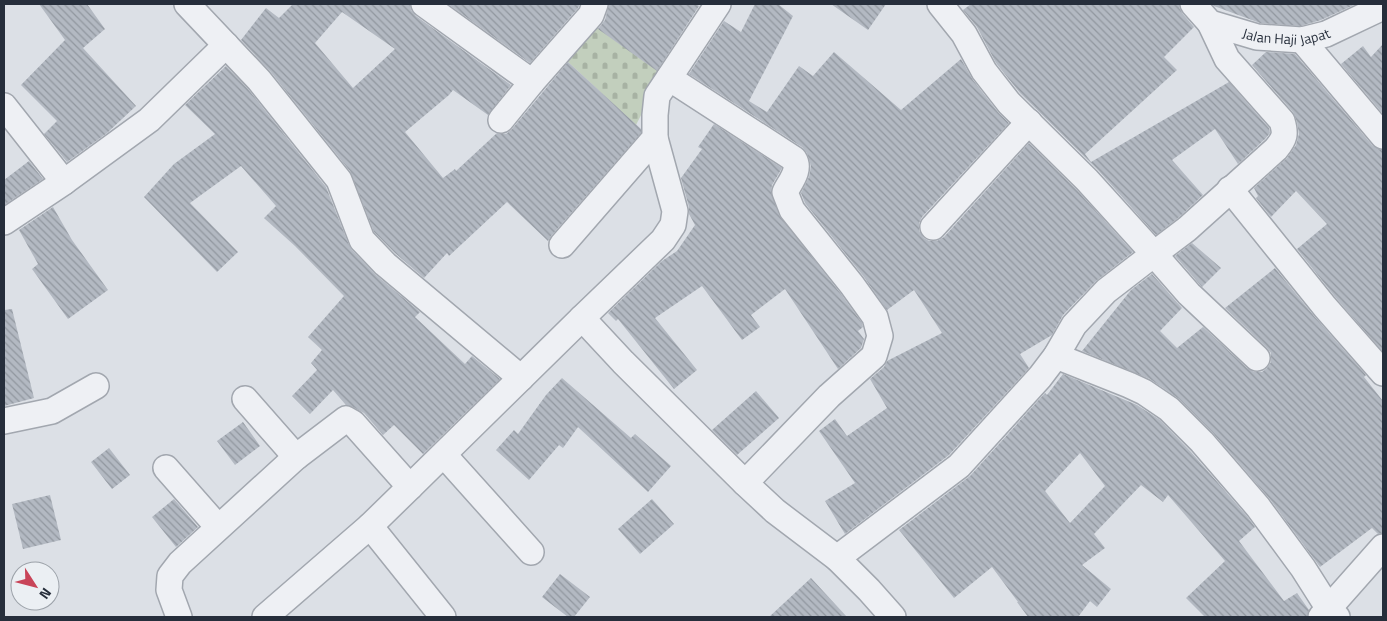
<svg xmlns="http://www.w3.org/2000/svg" width="1387" height="621" font-family="'Titillium Web',sans-serif">
	<style>
		.cemetery { fill: url(#cemetery-stones) }
		.building { fill: url(#building-back-hatch); fill-rule: evenodd }
		.lines { fill: none; stroke-linecap: round; stroke-linejoin: round }
		.street-casing { stroke: #a2a7af; stroke-width: 28 }
		.street { stroke: #eef0f4; stroke-width: 25 }
		.labels { text-anchor: middle; stroke-width: 4; stroke-linejoin: round; paint-order: stroke }
		.street-label { font-size: 14px; fill: #262e3b; stroke: #ebeff3 }
	</style>
	<defs>
		<pattern id="cemetery-stones" width="16" height="16" patternUnits="userSpaceOnUse" patternTransform="scale(1.25)"><rect width="16" height="16" fill="#c2cfbd"/><path d="M2 7V4a2 2 0 0 1 4 0v3zM10 15v-3a2 2 0 0 1 4 0v3z" fill="#a7b2a3"/></pattern>
		<pattern id="building-back-hatch" width="6" height="6" patternUnits="userSpaceOnUse" patternTransform="scale(1.25)"><rect width="6" height="6" fill="#b3b9c2"/><path d="M-1 5l2 2M0 0l6 6M5-1l2 2" fill="none" stroke="#91979f"/></pattern>
	</defs>
	<rect width="100%" height="100%" fill="#dce0e6"/>
	<path class="cemetery" d="M596 27 662 74 636 125 567 61Z"/>
	<path class="building" d="M39 4H87L105 29 83 48 136 106 107 133 67 162 44 134 57 121 21 85 65 40Z
		M293 4H410L411 10 416 16 511 85 488 115 453 90 449 95 405 132 443 178 455 169 456 171 497 133 506 134 512 129 568 62 641 129V133L551 236 548 241 507 202 449 256 447 253 424 278 395 253 374 232 350 171 270 71 241 40 266 8 279 18ZM342 12 395 49 353 88 315 43Z
		M448 4H580L578 8 530 63Z
		M609 4H696L699 6 657 71 598 29 605 20Z
		M755 4H778L793 16 749 101 767 112 799 66 813 76 834 52 901 110 961 59 973 80 998 112 1009 123 922 217 919 223V231L924 238 929 241H937L944 237 1029 143 1077 190 1133 252 1096 281 1063 315 1052 335 1020 354 1029 368 949 455 845 534 825 501 855 483 819 431 835 419 847 436 887 408 870 379 884 367 887 361 942 333 914 290 887 310 864 277 805 203 801 193 809 177 811 166 807 153 802 147 689 74 724 21 741 32Z
		M831 4H886L868 30Z
		M971 4H1179V7L1182 13 1194 27 1164 57 1177 70 1085 154 1091 162 1229 82 1269 128 1270 133 1265 139 1238 164 1215 129 1172 160 1203 195 1178 218 1156 235 1098 170 1020 93 996 63 977 27 963 10Z
		M1212 4H1356L1321 20 1301 26 1260 23 1214 6Z
		M1383 44V114L1341 64 1363 46 1371 57Z
		M1266 52 1295 54 1372 145 1378 149 1383 150V352L1336 298 1297 249 1327 224 1296 191 1271 217 1256 198 1258 196 1254 188 1287 158 1296 145 1299 134 1297 122 1293 112 1252 65Z
		M226 66 248 89 326 187 349 245 352 250 376 275 420 312 415 317 465 364 472 356 500 379 423 454 394 425 383 435 364 413 353 407 346 405 333 390 310 414 292 396 317 370 311 363 322 350 308 337 344 296 295 246 264 218 276 206 241 166 190 203 238 252 217 272 144 197 174 164 215 134 185 105Z
		M714 124 782 168 772 185 771 191 779 215 841 294 862 323 863 327 858 331 864 339 861 348 838 369 785 289 751 315 760 327 742 340 702 286 655 318 697 370 674 389 618 319 616 321 608 313 662 261 677 251 695 225 689 214V207L681 178 702 149 698 147Z
		M29 161 43 179 4 205V180Z
		M53 207 72 240 108 290 68 319 32 269 38 264 19 230Z
		M1192 243 1221 268 1202 287 1175 256Z
		M1275 268 1314 316 1366 375 1364 377 1383 401V533L1378 534 1372 528 1320 567 1269 498 1213 433 1179 399 1150 379 1082 351 1131 290 1152 274 1182 308 1160 331 1177 348 1203 327 1247 368 1254 372H1262L1267 368 1271 362V353L1267 348 1225 308Z
		M12 309 34 398 4 406V310Z
		M1063 374 1137 405 1160 420 1191 452 1247 516 1255 527 1239 541 1284 601 1297 593 1309 610 1307 617H1205L1186 598 1225 561 1168 495 1163 502 1141 485 1094 534 1105 548 1082 565 1111 589 1097 607 1090 601 1078 617H1028L1017 602H1018L992 567 954 598 899 530 970 476 1045 393 1047 395ZM1080 453 1105 486 1070 523 1045 491Z
		M562 378 631 438 635 434 671 466 648 492 578 427 563 448 559 445 529 480 496 450 514 430 518 434 546 395Z
		M756 391 779 418 737 455 712 430Z
		M243 422 260 446 235 465 217 441Z
		M109 448 130 475 112 489 91 462Z
		M50 495 61 540 23 549 12 504Z
		M174 499 198 527 176 547 152 517Z
		M652 499 674 524 640 554 618 529Z
		M560 574 590 597 574 617H568L542 597Z
		M811 578 847 617H769Z"/>
	<g class="lines">
		<defs>
			<g id="street">
				<path d="M187 4 259 80 339 180 362 240 385 264 521 378"/>
				<path d="M424 4 532 82 591 15 595 4"/>
				<path d="M940 4 964 34 984 71 1009 103 1087 180 1154 254 1187 229 1276 149C1285 138 1286 134 1282 121L1227 59 1210 23"/>
				<path id="s1" d="M1193 4 1210 23 1257 37 1302 40 1326 34 1383 7"/>
				<path d="M1302 40 1383 136"/>
				<path d="M669 78 794 159C801 170 790 182 785 192L792 210 852 285 875 317 880 336 874 356 829 396 745 483"/>
				<path d="M4 106 64 182"/>
				<path d="M501 120 532 82"/>
				<path d="M1230 189 1325 307 1383 373"/>
				<path d="M4 222 64 182 149 120 226 45"/>
				<path d="M933 227 1029 122"/>
				<path d="M562 245 655 138V115L657 96 718 4"/>
				<path d="M582 318 623 362 745 483 775 511 837 558 869 590 893 617"/>
				<path d="M1056 356 1129 385 1144 392 1169 409 1202 442 1258 507 1303 568 1329 609 1337 617"/>
				<path d="M245 399 296 457"/>
				<path d="M4 421 52 411 96 386"/>
				<path d="M444 455 531 552"/>
				<path d="M166 468 218 527"/>
				<path d="M370 526 443 617"/>
				<path d="M837 558 959 466 1040 377 1056 356 1074 325 1106 291 1154 254 1189 294 1257 358"/>
				<path d="M179 617 169 590 170 576 180 563 296 457 346 419 353 423 410 487"/>
				<path d="M265 617 370 526 410 487 582 318 663 240 673 225 675 211 655 138"/>
				<path d="M1321 617 1383 547"/>
			</g>
		</defs>
		<use href="#street" class="street-casing"/>
		<use href="#street" class="street"/>
	</g>
	<g class="labels">
		<g class="street-label">
			<text dy="5" stroke="none"><textPath href="#s1" startOffset="104">Jalan Haji Japat</textPath></text>
		</g>
	</g>
	<rect width="1387" height="621" fill="none" stroke="#262e3b" stroke-width="10"/>
	<g transform="translate(35 586) rotate(126)"><circle r="24" fill="#ebeff3" stroke="#9ca2a9"/>
	<path d="M0-4L9 19L0 12L-9 19Z" fill="#c84458"/>
	<text y="-8" font-size="14" font-weight="bold" text-anchor="middle" fill="#262e3b">N</text>
	</g>
</svg>
